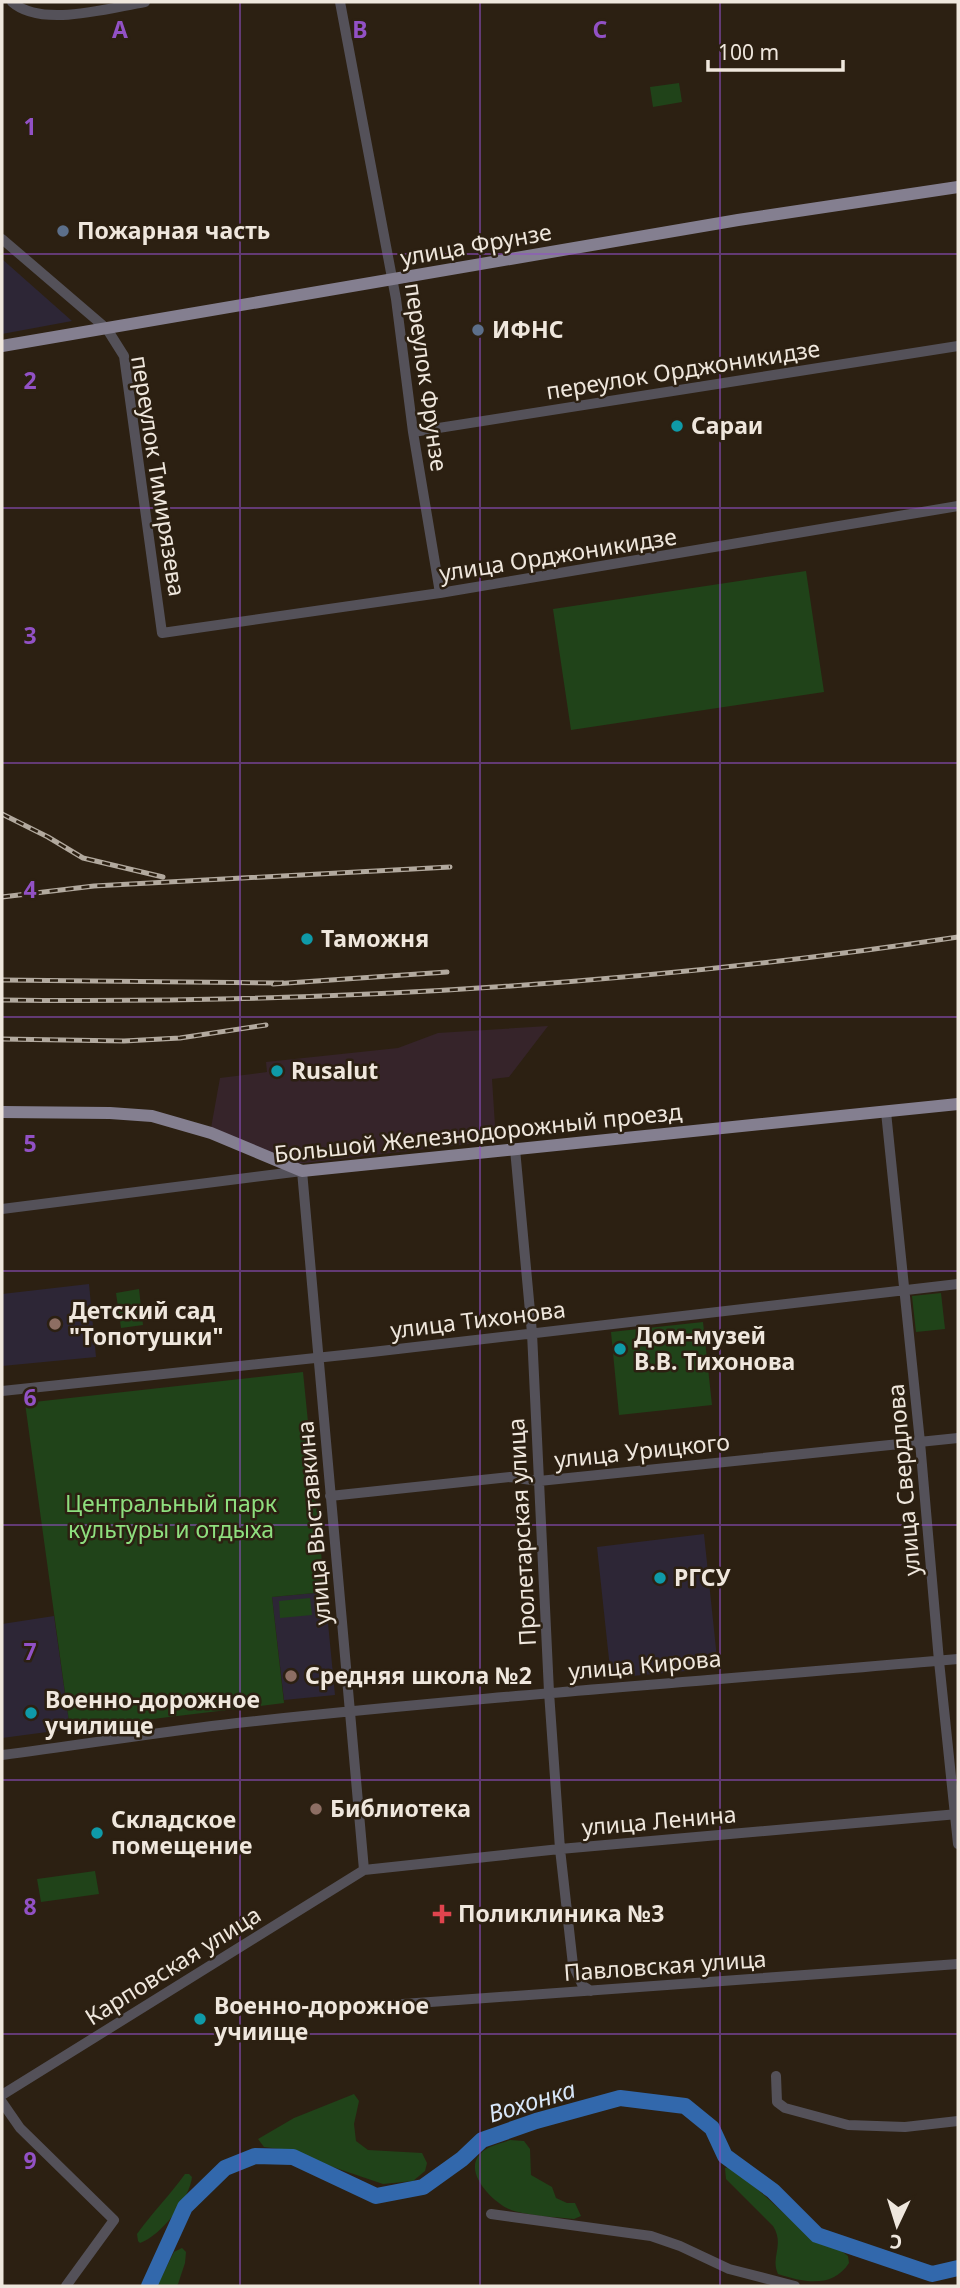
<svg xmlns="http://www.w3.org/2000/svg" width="960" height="2288" font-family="'Noto Sans',sans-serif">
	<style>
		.commercial { fill: #36242a }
		.education { fill: #2d2636 }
		.green { fill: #204319 }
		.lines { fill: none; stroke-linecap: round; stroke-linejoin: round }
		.river { stroke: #3268ac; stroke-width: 16 }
		.minor { stroke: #545159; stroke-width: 10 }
		.major { stroke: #847f90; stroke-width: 12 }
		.rail-casing { stroke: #b2a99e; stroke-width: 5 }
		.rail { stroke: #2c2012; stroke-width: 2.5; stroke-dasharray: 8; stroke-linecap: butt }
		.grid { fill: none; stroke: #9251c5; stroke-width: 2; stroke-opacity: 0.55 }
		.service-dot { fill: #5c6f8a; stroke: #2c2012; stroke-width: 2.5 }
		.culture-dot { fill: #0f9aa8; stroke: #2c2012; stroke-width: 2.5 }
		.education-dot { fill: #8d6e63; stroke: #2c2012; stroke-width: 2.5 }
		.health-dot { fill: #e0444e; stroke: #2c2012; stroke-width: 2.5 }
		.labels { text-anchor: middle; stroke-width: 5; stroke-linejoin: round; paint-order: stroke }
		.poi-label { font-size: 23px; font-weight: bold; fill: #efe7dd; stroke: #2c2012; text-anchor: start }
		.street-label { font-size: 23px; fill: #efe7dd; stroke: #2c2012 }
		.park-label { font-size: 23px; fill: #8edf7e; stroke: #2c2012 }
		.water-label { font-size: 24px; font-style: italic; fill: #d7e6f9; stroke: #2c2012 }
		.grid-label { font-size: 23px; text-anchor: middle; font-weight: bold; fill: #9251c5; stroke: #2c2012; stroke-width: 5; stroke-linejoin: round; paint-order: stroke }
	</style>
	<rect width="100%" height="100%" fill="#2c2012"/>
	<path class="commercial" d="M548 1026 509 1077 492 1079 496 1141 296 1164 211 1128 220 1078 267 1072 266 1062 398 1048 438 1033Z"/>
	<path class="education" d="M2 259 72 321 2 334Z
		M89 1284 96 1357 2 1366V1294Z
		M704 1534 718 1668 611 1678 597 1547Z
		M325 1592 335 1695 284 1700 272 1597Z
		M54 1616 70 1729 2 1738V1624Z"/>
	<path class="green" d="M679 83 682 102 653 107 650 87Z
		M806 571 824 692 571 730 553 609Z
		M139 1289 143 1325 121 1328 116 1293Z
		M941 1293 945 1329 916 1332 912 1296Z
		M703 1322 712 1405 619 1415 611 1332Z
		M303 1372 325 1592 272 1597 284 1703 70 1729 25 1403Z
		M310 1598 312 1615 280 1618 279 1601Z
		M95 1871 99 1894 41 1902 37 1879Z
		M354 2094 359 2101 354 2124 356 2141 368 2150 422 2153 427 2163 425 2171 413 2181 383 2184 280 2149 264 2147 258 2139 294 2118Z
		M510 2140 524 2141 530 2149 531 2175 552 2187 556 2198 567 2203H575L581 2216 574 2219C554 2217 533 2216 514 2211 496 2206 462 2173 480 2154 487 2146 500 2144 510 2140Z
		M732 2166 810 2237 836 2247 848 2256 849 2263C833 2288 805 2283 778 2274 770 2257 785 2245 773 2226L726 2179 725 2168Z
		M185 2174H189L192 2177C190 2198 161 2236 140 2243L138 2241 137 2234C152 2213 170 2195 185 2174Z
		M182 2248 186 2252 185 2263 178 2284 176 2286H157L174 2252Z"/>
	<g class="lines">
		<path class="river" d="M149 2286 185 2207 225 2168 255 2156 293 2157 376 2196 423 2187 462 2159 482 2140 536 2121 620 2098 685 2106 712 2128 725 2156 773 2191 817 2235 932 2274 958 2268"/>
		<path class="minor" d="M12 2C41 28 108 8 145 2
			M340 2 396 299 413 432 440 593
			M2 239 107 329 124 356 162 633 440 593 958 506
			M413 432 958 346
			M886 1112 920 1442 939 1661 958 1844
			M515 1149 532 1333 549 1692 560 1849 573 1965 583 1986 591 1991
			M2 1209 302 1171 364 1870
			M2 1391 372 1352 958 1284
			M330 1496 510 1477 539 1481 958 1438
			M2 1755C80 1745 159 1732 237 1723 477 1697 718 1680 958 1659
			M375 2006 958 1964
			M776 2076 777 2102 785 2108 848 2125 905 2127 958 2121
			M2 2095 364 1870 560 1849 958 1814
			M2 2102 20 2128 114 2220 66 2286
			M491 2214 651 2236 680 2246 729 2269 795 2286"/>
		<path class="major" d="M2 346 738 220 958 187
			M2 1112 110 1113 152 1116 211 1133 302 1171 958 1104"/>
		<defs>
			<path id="rail" d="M2 814 48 837 83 858 163 877
				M2 897 94 886 450 867
				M2 980 283 983
				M273 984 447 972
				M2 1000C321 1004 642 985 958 937
				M2 1039 124 1041 180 1038 266 1025"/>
		</defs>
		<use href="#rail" class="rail-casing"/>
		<use href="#rail" class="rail"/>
	</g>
	<path class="grid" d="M240 2V2286M480 2V2286M720 2V2286M2 254H958M2 508H958M2 763H958M2 1017H958M2 1271H958M2 1525H958M2 1780H958M2 2034H958"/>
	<g class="service-dot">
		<circle cx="63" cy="231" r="7"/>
		<circle cx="478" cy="330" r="7"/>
	</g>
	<g class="culture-dot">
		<circle cx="677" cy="426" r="7"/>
		<circle cx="307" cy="939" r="7"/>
		<circle cx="277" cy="1071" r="7"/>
		<circle cx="620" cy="1349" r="7"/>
		<circle cx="660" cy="1578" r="7"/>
		<circle cx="31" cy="1713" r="7"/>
		<circle cx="97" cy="1833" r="7"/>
		<circle cx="200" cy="2019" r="7"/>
	</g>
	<g class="education-dot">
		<circle cx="55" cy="1324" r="7"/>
		<circle cx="291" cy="1676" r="7"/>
		<circle cx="316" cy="1809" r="7"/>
	</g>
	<path class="health-dot" d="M438.5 1903.5h7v7h7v7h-7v7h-7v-7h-7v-7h7z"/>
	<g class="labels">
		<g class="poi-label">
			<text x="77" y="239">Пожарная часть</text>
			<text x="492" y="338">ИФНС</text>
			<text x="691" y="434">Сараи</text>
			<text x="321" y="947">Таможня</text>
			<text x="291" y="1079">Rusalut</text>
			<text x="69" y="1319">Детский сад<tspan x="69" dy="26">"Топотушки"</tspan></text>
			<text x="634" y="1344">Дом-музей<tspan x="634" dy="26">В.В. Тихонова</tspan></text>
			<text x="674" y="1586">РГСУ</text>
			<text x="305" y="1684">Средняя школа №2</text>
			<text x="45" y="1708">Военно-дорожное<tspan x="45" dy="26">училище</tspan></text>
			<text x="330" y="1817">Библиотека</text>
			<text x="111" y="1828">Складское<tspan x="111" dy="26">помещение</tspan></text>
			<text x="458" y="1922">Поликлиника №3</text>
			<text x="214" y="2014">Военно-дорожное<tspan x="214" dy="26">учиище</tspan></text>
		</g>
		<g class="street-label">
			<text transform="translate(476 245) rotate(-10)" y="8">улица Фрунзе</text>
			<text transform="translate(683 370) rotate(-9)" y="8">переулок Орджоникидзе</text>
			<text transform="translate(426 377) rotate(82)" y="8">переулок Фрунзе</text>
			<text transform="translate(158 476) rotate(81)" y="8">переулок Тимирязева</text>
			<text transform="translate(558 555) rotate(-9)" y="8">улица Орджоникидзе</text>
			<text transform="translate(478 1133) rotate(-6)" y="8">Большой Железнодорожный проезд</text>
			<text transform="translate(478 1320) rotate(-7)" y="8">улица Тихонова</text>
			<text transform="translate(642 1451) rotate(-6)" y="8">улица Урицкого</text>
			<text transform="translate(904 1480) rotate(-95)" y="8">улица Свердлова</text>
			<text transform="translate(314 1523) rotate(-95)" y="8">улица Выставкина</text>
			<text transform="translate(522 1532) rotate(-93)" y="8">Пролетарская улица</text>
			<text transform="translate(645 1665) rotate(-5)" y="8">улица Кирова</text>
			<text transform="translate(659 1821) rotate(-5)" y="8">улица Ленина</text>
			<text transform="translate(173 1966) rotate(-32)" y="8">Карповская улица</text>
			<text transform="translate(665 1966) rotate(-4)" y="8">Павловская улица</text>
		</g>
		<g class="park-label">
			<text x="171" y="1512">Центральный парк<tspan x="171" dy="26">культуры и отдыха</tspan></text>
		</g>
		<g class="water-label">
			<text transform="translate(532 2102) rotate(-17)" y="8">Вохонка</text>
		</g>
	</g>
	<g class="grid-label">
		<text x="120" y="38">A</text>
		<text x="360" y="38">B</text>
		<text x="600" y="38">C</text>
		<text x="30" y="135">1</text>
		<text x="30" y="389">2</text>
		<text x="30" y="644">3</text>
		<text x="30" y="898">4</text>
		<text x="30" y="1152">5</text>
		<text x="30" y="1406">6</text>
		<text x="30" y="1660">7</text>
		<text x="30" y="1915">8</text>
		<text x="30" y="2169">9</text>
	</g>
	<rect width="960" height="2288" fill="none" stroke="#efe7dd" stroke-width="7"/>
	<g transform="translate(897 2225) rotate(184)" stroke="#2c2012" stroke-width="5" paint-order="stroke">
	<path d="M0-5L12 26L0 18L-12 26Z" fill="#efe7dd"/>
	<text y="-10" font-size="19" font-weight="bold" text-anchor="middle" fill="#efe7dd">С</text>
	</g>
	<path d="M708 60v10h135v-10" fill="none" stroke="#efe7dd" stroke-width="3.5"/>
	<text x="718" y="60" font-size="21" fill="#efe7dd" stroke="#2c2012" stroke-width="5" paint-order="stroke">100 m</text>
</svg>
